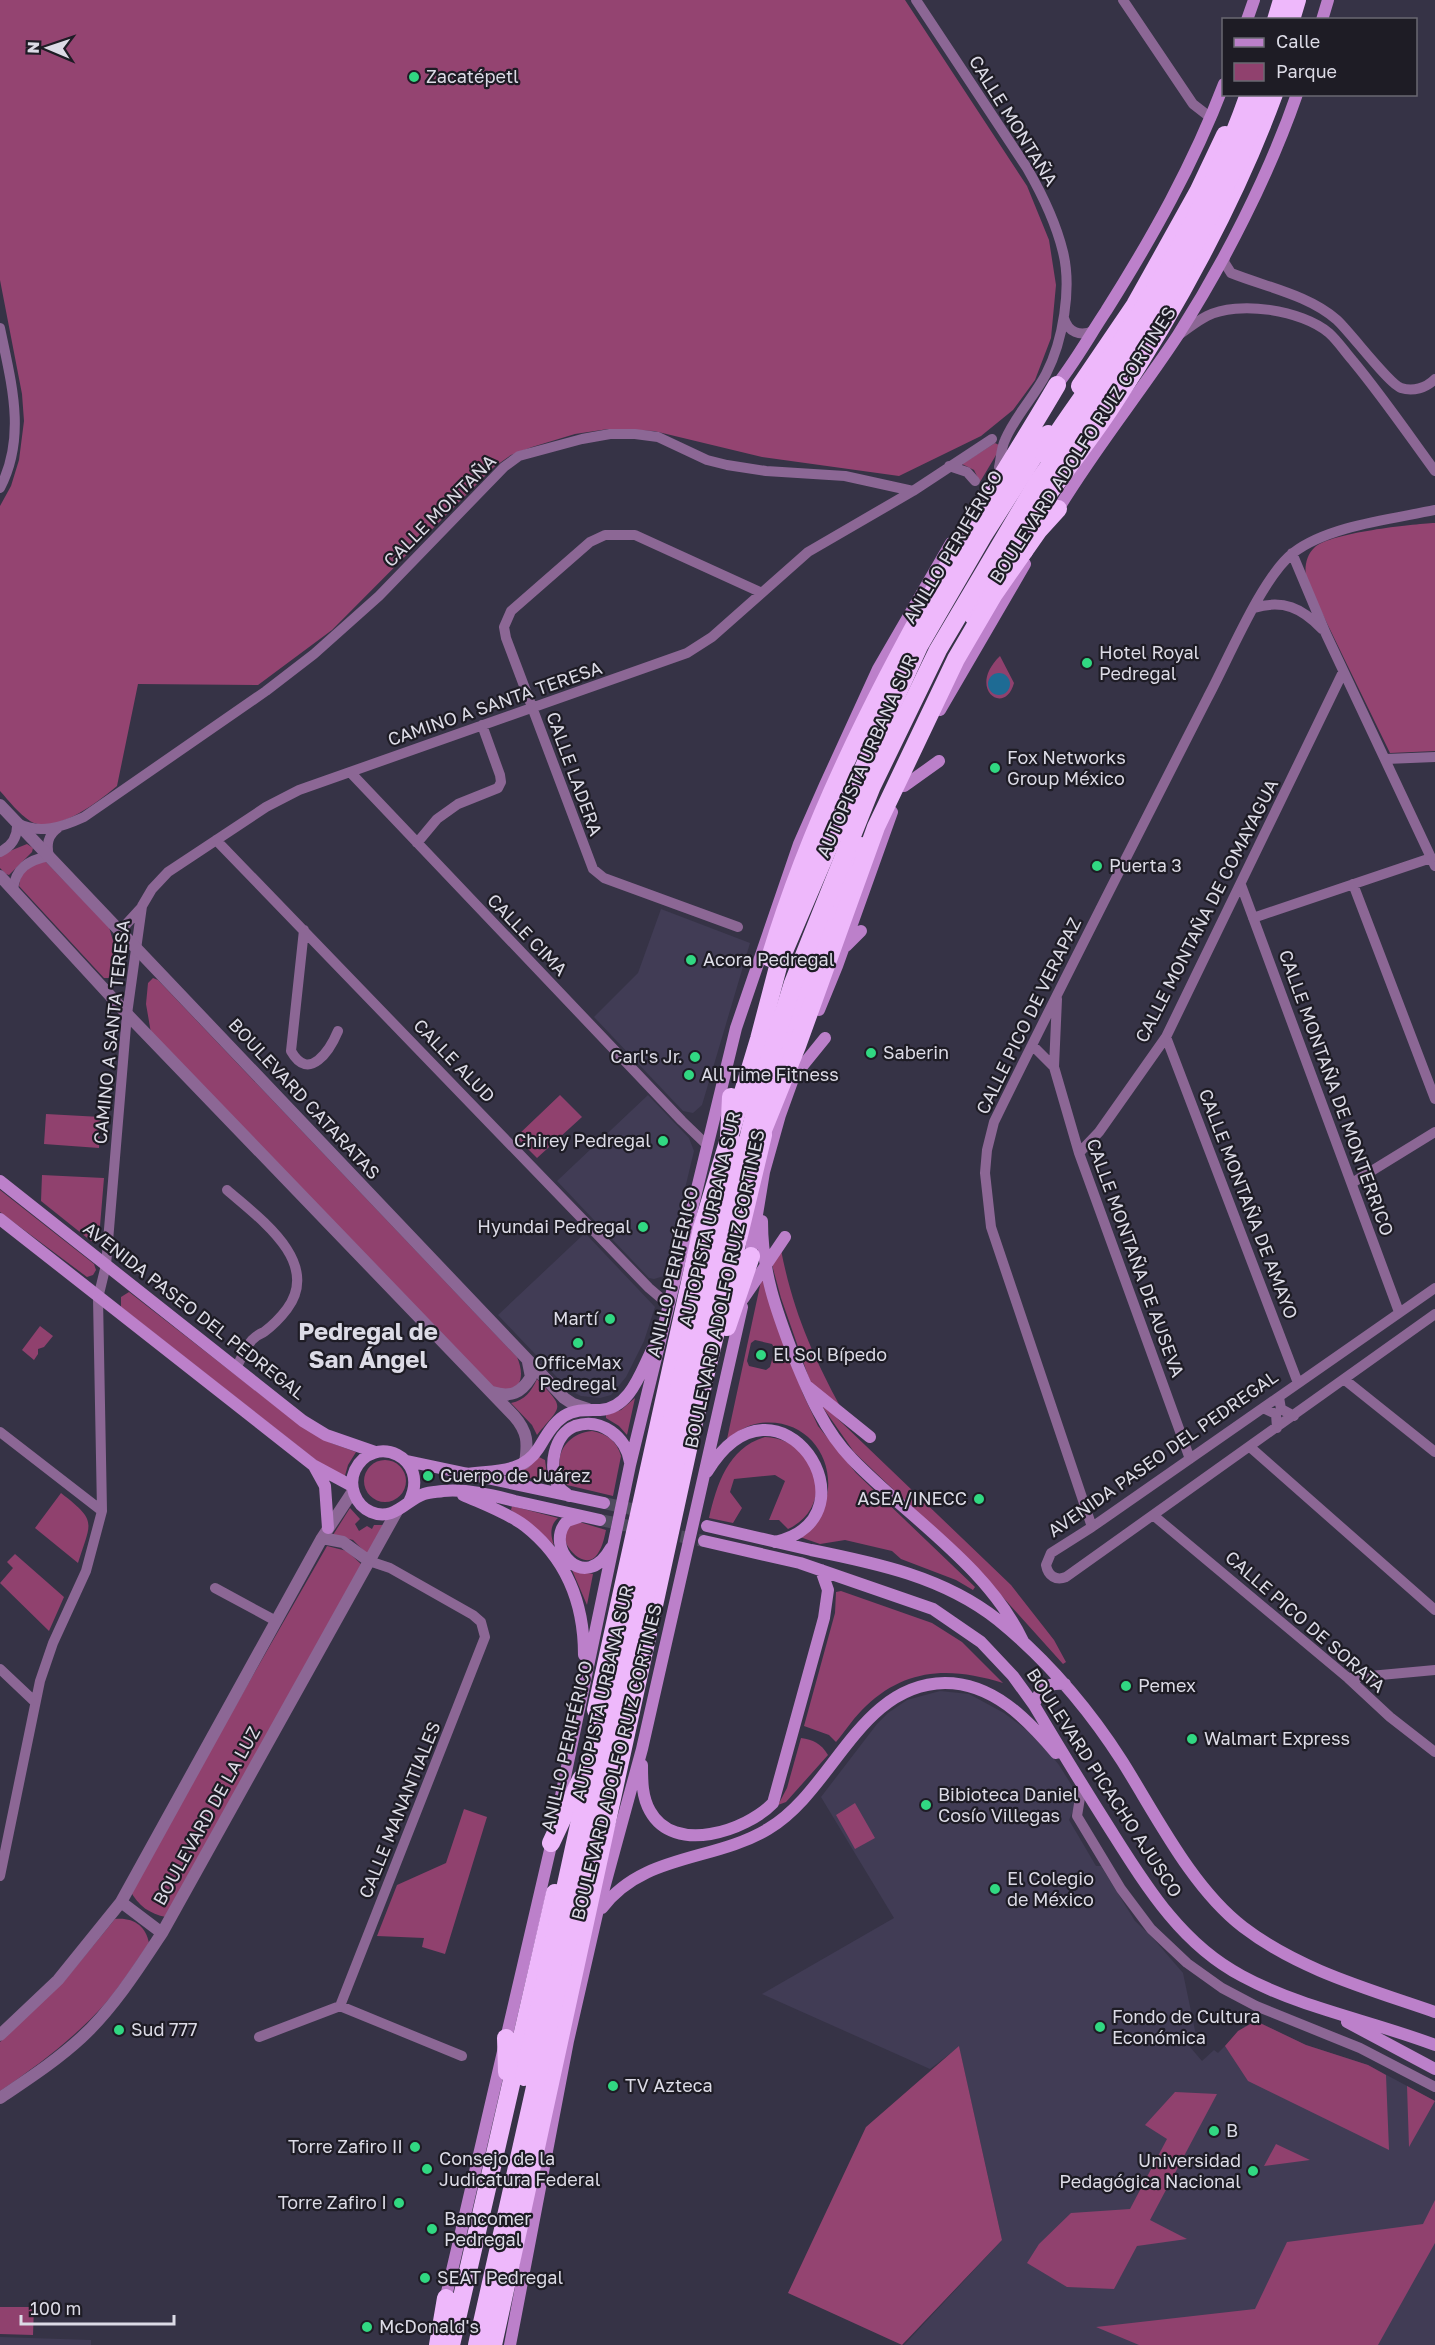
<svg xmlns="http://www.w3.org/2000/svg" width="1435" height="2345" font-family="'Golos Text',sans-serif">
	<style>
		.built { fill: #413c55 }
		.green { fill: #90416e; fill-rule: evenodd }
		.forest { fill: #944471 }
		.water { fill: #1e6b94 }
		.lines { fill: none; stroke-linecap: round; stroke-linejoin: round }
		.secondary-tunnel { stroke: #4f4c5e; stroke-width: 12; stroke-dasharray: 12 6; stroke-linecap: butt }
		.minor { stroke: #8c6795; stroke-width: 10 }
		.tertiary { stroke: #8c6795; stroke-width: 12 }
		.secondary { stroke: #bc80ca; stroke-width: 12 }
		.motorway { stroke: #eeb8fb; stroke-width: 18 }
		.motorway-bridge { stroke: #eeb8fb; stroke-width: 18 }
		.poi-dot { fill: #31d882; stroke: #1e1c25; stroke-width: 2 }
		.labels { text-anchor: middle; stroke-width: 4.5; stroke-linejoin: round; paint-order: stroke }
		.poi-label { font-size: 18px; fill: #dcdbe6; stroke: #1e1c25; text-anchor: start }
		.street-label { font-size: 18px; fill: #dcdbe6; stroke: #1e1c25 }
		.district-label { font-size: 24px; font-weight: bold; fill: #dcdbe6; stroke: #1e1c25 }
	</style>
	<rect width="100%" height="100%" fill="#363346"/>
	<path class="built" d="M661 909 750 943 702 1105 693 1113 683 1111 594 1017 638 973Z
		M648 1095 689 1138 694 1151 664 1276 654 1279 649 1278 557 1181Z
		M585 1233 655 1307 644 1341 626 1377 611 1395 600 1398 581 1396 569 1390 498 1315Z
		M940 1691 969 1694 1004 1713 1035 1736 1059 1765 1079 1797 1069 1820 1096 1866H1101L1135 1921 1152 1937 1183 1973 1197 2040 1190 2047 1202 2061 1214 2050 1218 2053 1245 2026 1260 2023 1306 2045 1368 2065 1435 2101V2345H904L1002 2240 959 2047 930 2069 762 1994 894 1918 821 1797 877 1724 888 1713 907 1700Z
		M0 2337 91 2340V2345H0Z"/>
	<path class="green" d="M1000 656 1014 683C1005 717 966 689 1000 656Z
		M27 844 33 848 32 852 9 875 6 874 0 868V855Z
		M44 860 109 927 114 944 110 978H104L19 886 21 874 39 861Z
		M153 978 158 980 517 1357C527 1380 518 1397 493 1387L151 1033 146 1004 148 983Z
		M560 1095 582 1117 537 1158 516 1137Z
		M46 1114 101 1117 99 1148 44 1144Z
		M42 1175 104 1178 99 1238 97 1241H91L41 1201Z
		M0 1190 94 1264 96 1270 93 1275 87 1277 0 1212Z
		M781 1250C793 1311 812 1354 841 1408L811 1384 781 1298 771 1261Z
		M764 1277 772 1310 803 1394 818 1426 856 1473 975 1587 973 1590 956 1580 901 1559 892 1551 845 1540 820 1544 800 1537C854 1497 825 1415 760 1423 747 1425 737 1432 727 1439L761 1281ZM755 1340 772 1344 775 1349 770 1367 766 1370 749 1366 747 1361 751 1343Z
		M129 1292 301 1426 331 1443 356 1452 348 1465 344 1479 321 1464 121 1307V1297Z
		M40 1326 53 1336 44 1347 38 1349V1354L34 1360 22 1350Z
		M537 1379C566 1410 562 1404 537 1435L532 1425 511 1403C525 1400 531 1392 537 1379Z
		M635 1398 627 1435 619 1426 606 1418V1415L621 1410Z
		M817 1399 1011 1585 1054 1640 1066 1662 1063 1664 983 1575 854 1452Z
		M592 1431C607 1434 617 1441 621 1456L613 1496 567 1485C550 1461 563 1434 592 1431Z
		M765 1437C818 1439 837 1506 788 1529L779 1520H769L785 1481 775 1475 734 1479 730 1492 742 1508 733 1523 709 1518C717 1484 728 1448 765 1437Z
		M539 1457 545 1460 548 1482 507 1473 531 1464Z
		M364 1481a21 21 0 1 1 42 0a21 21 0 1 1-42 0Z
		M61 1493C98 1522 91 1521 78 1563L35 1528Z
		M512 1506 558 1518C550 1525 550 1535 554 1545L540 1532 511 1510Z
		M350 1508 360 1519 355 1524 359 1531 367 1526 372 1529 374 1525H385L368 1555 353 1540 333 1535Z
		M576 1521 606 1530C604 1539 602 1550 595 1557 585 1566 572 1554 567 1545 565 1541 565 1536 565 1531Z
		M327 1546 347 1551 362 1565 166 1917C150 1914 138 1906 130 1890Z
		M15 1554 64 1597 49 1631 0 1583 13 1568 7 1562Z
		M572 1570 593 1574 587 1605Z
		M841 1591 932 1623 962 1642 1003 1683C952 1667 907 1667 866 1706 855 1716 846 1730 836 1742L829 1735 804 1726 835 1613 836 1592Z
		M801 1738C813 1740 821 1743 828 1755L786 1802 778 1805 787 1788Z
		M855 1803 875 1838 855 1849 836 1815Z
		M464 1809 487 1817 445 1954 422 1947 424 1938 377 1936 397 1885 446 1863Z
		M115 1919C133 1917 146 1926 149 1943 134 1964 120 1987 103 2006 72 2040 37 2066 0 2091V2042L65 1980Z
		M1252 2023H1260L1306 2045 1368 2065 1386 2075 1389 2150 1248 2081 1225 2046 1238 2031Z
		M1407 2086 1435 2101 1409 2147Z
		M1175 2092 1217 2094 1150 2220 1187 2239 1137 2246 1114 2289 1067 2287 1027 2263 1039 2244 1071 2213 1130 2209 1167 2139 1145 2125Z
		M1276 2144 1310 2160 1264 2166Z
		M1435 2200V2243L1378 2345H1139L1096 2327 1255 2309 1287 2242 1423 2224Z
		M0 2307H34L33 2335 0 2334Z"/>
	<path class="forest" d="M0 0H905L1027 186 1049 240 1056 285 1051 338 1035 380 1013 410 981 436 899 476 762 457 654 431 608 429 575 434 532 447 511 455 494 467 332 630 258 685 138 684 117 786C99 801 55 836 30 821 19 814 9 801 0 791V506L11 486 19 460 24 421 22 394 0 280Z
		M995 443 999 445V450L980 482 974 470 962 464Z
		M1435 523V751L1390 753 1307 582C1304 570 1305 556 1315 547 1331 533 1411 524 1435 523Z
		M959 2046 1002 2240 902 2345 788 2293 866 2127Z"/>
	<path class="water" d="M988 684a11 11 0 1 1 22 0a11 11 0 1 1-22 0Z"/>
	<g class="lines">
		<path class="secondary-tunnel" d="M604 1503 645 1512
			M600 1520 643 1529
			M663 1533 704 1541"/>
		<path class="minor" d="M916 0 1027 168C1042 194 1056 223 1063 252 1072 288 1063 341 1046 374 1034 397 1015 416 1005 440 1001 448 1001 459 999 467
			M1123 0 1193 104 1211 118
			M1226 253 1224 262 1231 273C1266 287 1309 295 1337 320 1351 333 1389 384 1401 388 1413 392 1426 388 1435 379
			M1064 318C1068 332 1080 337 1093 331
			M0 328C11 382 27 436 0 488
			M1180 334C1189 328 1197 321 1207 316 1238 300 1302 310 1329 333 1338 341 1345 352 1353 361 1382 396 1408 434 1435 471
			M949 466 967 472 975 481
			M1292 553 1326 634 1435 866
			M1254 608C1283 599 1302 608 1322 629
			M1386 759 1435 757
			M350 772 682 1121 707 1145
			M216 840 649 1288 669 1305
			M417 843 437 819 458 804 498 788 501 782 500 775 482 725
			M0 852C12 846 18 837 17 823 40 835 62 827 84 817L266 691 314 654 379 596 504 467 519 456 582 439 610 434H635L658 437 707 460 727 465 766 471 845 476 913 491
			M1353 884 1435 1099
			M1241 885 1399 1312
			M13 890C15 868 29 860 49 856 46 844 48 835 58 828
			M1253 918 1431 858
			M738 927 604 878 593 869 506 638 504 627 511 611 590 542 605 535H635L760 592
			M304 930 291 1051C309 1083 330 1050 338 1031
			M120 931 142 907
			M1057 999 1054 1067 1079 1153 1190 1459
			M1166 1037 1298 1383
			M1032 1045 1054 1067
			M1079 1153 1099 1132 1166 1037 1343 672
			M1352 1183 1435 1132
			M227 1190C259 1218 322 1262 287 1309 281 1317 272 1326 264 1332 259 1334 256 1336 252 1340 246 1347 241 1359 236 1368
			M1435 1288 1092 1527 1051 1553 1046 1565C1048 1576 1056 1581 1066 1577L1435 1314
			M1345 1380 1435 1452
			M1279 1397 1281 1409 1294 1416
			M1263 1408 1276 1414 1277 1428
			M0 1432 102 1511
			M1250 1447 1435 1610
			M1153 1515 1348 1678 1390 1717 1435 1752
			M1092 1527 991 1227 985 1173 987 1150 994 1122C1064 979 1136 838 1208 697 1228 660 1262 577 1293 553 1327 526 1392 519 1435 510
			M215 1588 276 1621
			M0 1669 34 1701
			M1348 1678 1435 1670
			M1082 1786 1077 1816 1121 1889 1151 1929 1187 1963 1222 1988 1256 2006 1360 2048 1435 2087
			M0 1876 40 1681 53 1643 86 1571 102 1511 98 1298 106 1265 127 1014 142 906 152 889 168 872 266 807 299 790 687 653 712 637 808 552 913 491 992 439
			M340 2006 485 1637 481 1622 473 1615 390 1568 369 1561
			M340 2006 462 2056
			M259 2037 340 2006"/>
		<path class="tertiary" d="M0 805 564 1398 573 1404 588 1409
			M0 876 127 1014 514 1416C528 1432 528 1443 525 1463
			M492 1392C511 1398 521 1393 531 1377L528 1362
			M322 1538 343 1542 369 1561
			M121 1902 162 1933
			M0 2035 58 1980 121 1902 322 1538 353 1491
			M0 2098C28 2079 56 2061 81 2038 112 2010 139 1968 162 1933L397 1511"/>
		<path class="secondary" d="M1247 20 1254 0
			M1322 20 1328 0
			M1052 391C1073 366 1088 338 1106 311 1152 238 1193 165 1224 84
			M1054 516C1091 453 1138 396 1178 335 1224 263 1269 175 1297 94
			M940 710 1025 564
			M904 786 939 761
			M846 946 861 931
			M819 1010 837 966 892 812
			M795 1075 825 1038
			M0 1181 303 1421 326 1435 375 1452
			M0 1219 313 1465 352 1486
			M762 1221C762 1272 776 1310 794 1357 809 1394 824 1430 852 1459 909 1518 987 1566 1023 1641
			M749 1263 764 1172 780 1115 798 1065
			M743 1299 785 1237
			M808 1387 870 1437
			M407 1461 604 1503
			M314 1466 325 1486 328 1528
			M707 1472C778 1355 883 1517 775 1542
			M466 1474C493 1470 522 1474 538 1449 545 1438 552 1424 564 1416 575 1409 587 1410 600 1410 630 1409 641 1371 652 1350
			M463 1495C483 1504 508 1513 525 1526 567 1559 584 1603 584 1655
			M569 1496C566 1493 562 1491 559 1487 547 1469 554 1434 575 1426 601 1417 626 1437 630 1462
			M409 1502C432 1457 373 1432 355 1470 348 1485 355 1505 371 1512 394 1522 406 1500 424 1494 430 1492 437 1492 443 1491 467 1489 492 1495 515 1501 543 1507 572 1514 600 1520
			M579 1517 567 1521C543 1547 585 1595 611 1548
			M707 1526C742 1534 776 1542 811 1550 876 1563 944 1577 998 1620 1047 1660 1088 1708 1122 1761 1156 1815 1192 1888 1243 1927 1299 1970 1369 1989 1435 2012
			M704 1541 800 1563 933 1609 981 1642 1013 1676 1034 1705C1059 1747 1084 1788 1110 1829 1146 1886 1181 1944 1242 1976 1301 2008 1372 2021 1435 2045
			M1034 1705C1040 1688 1047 1682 1065 1684
			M642 1765C642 1781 642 1797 650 1811 674 1855 746 1831 773 1803L824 1618 828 1590 821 1570
			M556 1820 630 1465 736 1028 799 844 825 785 878 669 951 543
			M602 1908C644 1853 713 1862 768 1829 833 1791 859 1684 945 1683 993 1683 1027 1719 1056 1753
			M1347 2022 1435 2069
			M444 2305 553 1837
			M510 2345 568 2041 597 1914 642 1749 742 1307"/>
		<path class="motorway" d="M1276 20 1282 0
			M1291 20 1297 0
			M1080 386 1135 305 1198 192 1225 135
			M1024 551 1038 531 1058 509
			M973 616C986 588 1001 562 1018 537 1048 491 1083 450 1113 404 1175 310 1235 200 1274 94
			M770 958C810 825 872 701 940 580 977 514 1019 450 1057 385
			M776 1082C797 1000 827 922 861 846
			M727 1327 751 1256
			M596 1710 702 1228 759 1039 779 963 847 804 919 646 983 536 1048 434
			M551 1843 581 1779
			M506 2038 507 2072
			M438 2345 446 2298
			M451 2345 555 1893
			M493 2345 692 1431 763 1135"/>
		<path class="motorway-bridge" d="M1044 454C1075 404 1113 358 1144 307 1186 241 1223 168 1249 94
			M755 1150 797 1046 876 827 956 659 994 594 1024 551
			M728 1158 731 1097
			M524 2077 579 1825 735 1144
			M477 2345 750 1131 768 1063 793 983 872 786 938 650 1037 483 1119 368 1174 284 1238 161 1265 94"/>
	</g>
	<g class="poi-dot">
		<circle cx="414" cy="77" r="6"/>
		<circle cx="1087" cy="663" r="6"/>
		<circle cx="995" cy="768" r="6"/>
		<circle cx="1097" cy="866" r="6"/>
		<circle cx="691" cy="960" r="6"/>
		<circle cx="871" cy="1053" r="6"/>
		<circle cx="695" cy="1057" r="6"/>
		<circle cx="689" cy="1075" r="6"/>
		<circle cx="663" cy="1141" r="6"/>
		<circle cx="643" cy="1227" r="6"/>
		<circle cx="610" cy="1319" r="6"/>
		<circle cx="578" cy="1343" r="6"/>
		<circle cx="761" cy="1355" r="6"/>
		<circle cx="428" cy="1476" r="6"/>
		<circle cx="979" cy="1499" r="6"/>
		<circle cx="1126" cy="1686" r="6"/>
		<circle cx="1192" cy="1739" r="6"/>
		<circle cx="926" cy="1805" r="6"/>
		<circle cx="995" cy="1889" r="6"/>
		<circle cx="1100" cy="2027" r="6"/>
		<circle cx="119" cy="2030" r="6"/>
		<circle cx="613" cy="2086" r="6"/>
		<circle cx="1214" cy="2131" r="6"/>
		<circle cx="415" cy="2147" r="6"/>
		<circle cx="427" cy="2169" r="6"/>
		<circle cx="1253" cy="2171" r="6"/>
		<circle cx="399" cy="2203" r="6"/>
		<circle cx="432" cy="2229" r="6"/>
		<circle cx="425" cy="2278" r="6"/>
		<circle cx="367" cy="2327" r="6"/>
	</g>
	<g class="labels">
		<g class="poi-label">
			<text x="426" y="83">Zacatépetl</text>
			<text x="1099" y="659">Hotel Royal<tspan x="1099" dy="21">Pedregal</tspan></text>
			<text x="1007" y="764">Fox Networks<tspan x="1007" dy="21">Group México</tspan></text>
			<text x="1109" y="872">Puerta 3</text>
			<text x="703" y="966">Acora Pedregal</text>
			<text x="883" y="1059">Saberin</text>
			<text x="683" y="1063" text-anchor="end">Carl's Jr.</text>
			<text x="701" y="1081">All Time Fitness</text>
			<text x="651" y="1147" text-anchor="end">Chirey Pedregal</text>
			<text x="631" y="1233" text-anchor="end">Hyundai Pedregal</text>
			<text x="598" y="1325" text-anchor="end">Martí</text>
			<text x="773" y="1361">El Sol Bípedo</text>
			<text x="578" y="1369" text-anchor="middle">OfficeMax<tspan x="578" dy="21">Pedregal</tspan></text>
			<text x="440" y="1482">Cuerpo de Juárez</text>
			<text x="967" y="1505" text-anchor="end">ASEA/INECC</text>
			<text x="1138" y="1692">Pemex</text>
			<text x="1204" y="1745">Walmart Express</text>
			<text x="938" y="1801">Bibioteca Daniel<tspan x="938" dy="21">Cosío Villegas</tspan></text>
			<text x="1007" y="1885">El Colegio<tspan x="1007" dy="21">de México</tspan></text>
			<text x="1112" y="2023">Fondo de Cultura<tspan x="1112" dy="21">Económica</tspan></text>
			<text x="131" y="2036">Sud 777</text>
			<text x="625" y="2092">TV Azteca</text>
			<text x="1226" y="2137">B</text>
			<text x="403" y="2153" text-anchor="end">Torre Zafiro II</text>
			<text x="439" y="2165">Consejo de la<tspan x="439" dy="21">Judicatura Federal</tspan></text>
			<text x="1241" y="2167" text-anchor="end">Universidad<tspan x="1241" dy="21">Pedagógica Nacional</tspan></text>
			<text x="387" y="2209" text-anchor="end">Torre Zafiro I</text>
			<text x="444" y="2225">Bancomer<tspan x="444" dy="21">Pedregal</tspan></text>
			<text x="437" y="2284">SEAT Pedregal</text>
			<text x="379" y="2333">McDonald's</text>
		</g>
		<g class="street-label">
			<text transform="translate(1013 121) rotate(58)" y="6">CALLE MONTAÑA</text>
			<text transform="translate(1083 445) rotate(-57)" y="6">BOULEVARD ADOLFO RUIZ CORTINES</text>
			<text transform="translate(440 511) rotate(-45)" y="6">CALLE MONTAÑA</text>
			<text transform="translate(953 547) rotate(-59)" y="6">ANILLO PERIFÉRICO</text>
			<text transform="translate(495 704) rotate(-19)" y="6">CAMINO A SANTA TERESA</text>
			<text transform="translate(867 756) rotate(-66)" y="6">AUTOPISTA URBANA SUR</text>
			<text transform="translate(574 774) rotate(70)" y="6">CALLE LADERA</text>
			<text transform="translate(1207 911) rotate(-63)" y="6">CALLE MONTAÑA DE COMAYAGUA</text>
			<text transform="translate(527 935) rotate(46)" y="6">CALLE CIMA</text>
			<text transform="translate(1029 1016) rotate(-64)" y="6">CALLE PICO DE VERAPAZ</text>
			<text transform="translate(112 1032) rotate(-84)" y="6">CAMINO A SANTA TERESA</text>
			<text transform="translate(454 1061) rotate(46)" y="6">CALLE ALUD</text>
			<text transform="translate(1336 1093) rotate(70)" y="6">CALLE MONTAÑA DE MONTERRICO</text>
			<text transform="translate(304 1099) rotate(47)" y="6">BOULEVARD CATARATAS</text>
			<text transform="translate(1248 1204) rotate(69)" y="6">CALLE MONTAÑA DE AMAYO</text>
			<text transform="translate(710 1219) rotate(-77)" y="6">AUTOPISTA URBANA SUR</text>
			<text transform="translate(1135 1258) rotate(70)" y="6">CALLE MONTAÑA DE AUSEVA</text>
			<text transform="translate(673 1272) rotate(-77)" y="6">ANILLO PERIFÉRICO</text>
			<text transform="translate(725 1289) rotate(-78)" y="6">BOULEVARD ADOLFO RUIZ CORTINES</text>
			<text transform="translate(194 1311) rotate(38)" y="6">AVENIDA PASEO DEL PEDREGAL</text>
			<text transform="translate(1163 1454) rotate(-35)" y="6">AVENIDA PASEO DEL PEDREGAL</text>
			<text transform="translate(1305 1622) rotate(41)" y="6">CALLE PICO DE SORATA</text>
			<text transform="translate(603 1693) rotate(-77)" y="6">AUTOPISTA URBANA SUR</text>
			<text transform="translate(567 1746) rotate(-77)" y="6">ANILLO PERIFÉRICO</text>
			<text transform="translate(617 1762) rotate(-76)" y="6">BOULEVARD ADOLFO RUIZ CORTINES</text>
			<text transform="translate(1104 1783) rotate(57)" y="6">BOULEVARD PICACHO AJUSCO</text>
			<text transform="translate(400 1810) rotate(-68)" y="6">CALLE MANANTIALES</text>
			<text transform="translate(207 1816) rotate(-61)" y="6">BOULEVARD DE LA LUZ</text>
		</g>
		<g class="district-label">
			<text x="368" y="1340">Pedregal de<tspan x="368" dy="28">San Ángel</tspan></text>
		</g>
	</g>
	<rect x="1222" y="18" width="195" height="78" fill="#1e1c25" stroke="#6a6872" stroke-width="1.5"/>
	<rect x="1234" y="38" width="30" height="9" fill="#bc80ca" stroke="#6a6872" stroke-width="1.5"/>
	<text x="1276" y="48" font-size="18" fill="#dcdbe6">Calle</text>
	<rect x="1234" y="63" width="30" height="18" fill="#90416e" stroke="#6a6872" stroke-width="1.5"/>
	<text x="1276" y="78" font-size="18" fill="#dcdbe6">Parque</text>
	<g transform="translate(48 48) rotate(272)" stroke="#1e1c25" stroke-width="4.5" paint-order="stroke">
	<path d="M0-4.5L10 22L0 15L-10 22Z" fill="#dcdbe6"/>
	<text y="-9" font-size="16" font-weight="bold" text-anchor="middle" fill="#dcdbe6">N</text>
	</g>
	<path d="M21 2315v9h153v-9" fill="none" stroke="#dcdbe6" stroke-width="3"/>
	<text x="30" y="2315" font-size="18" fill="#dcdbe6" stroke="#1e1c25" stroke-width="4.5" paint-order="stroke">100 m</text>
</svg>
